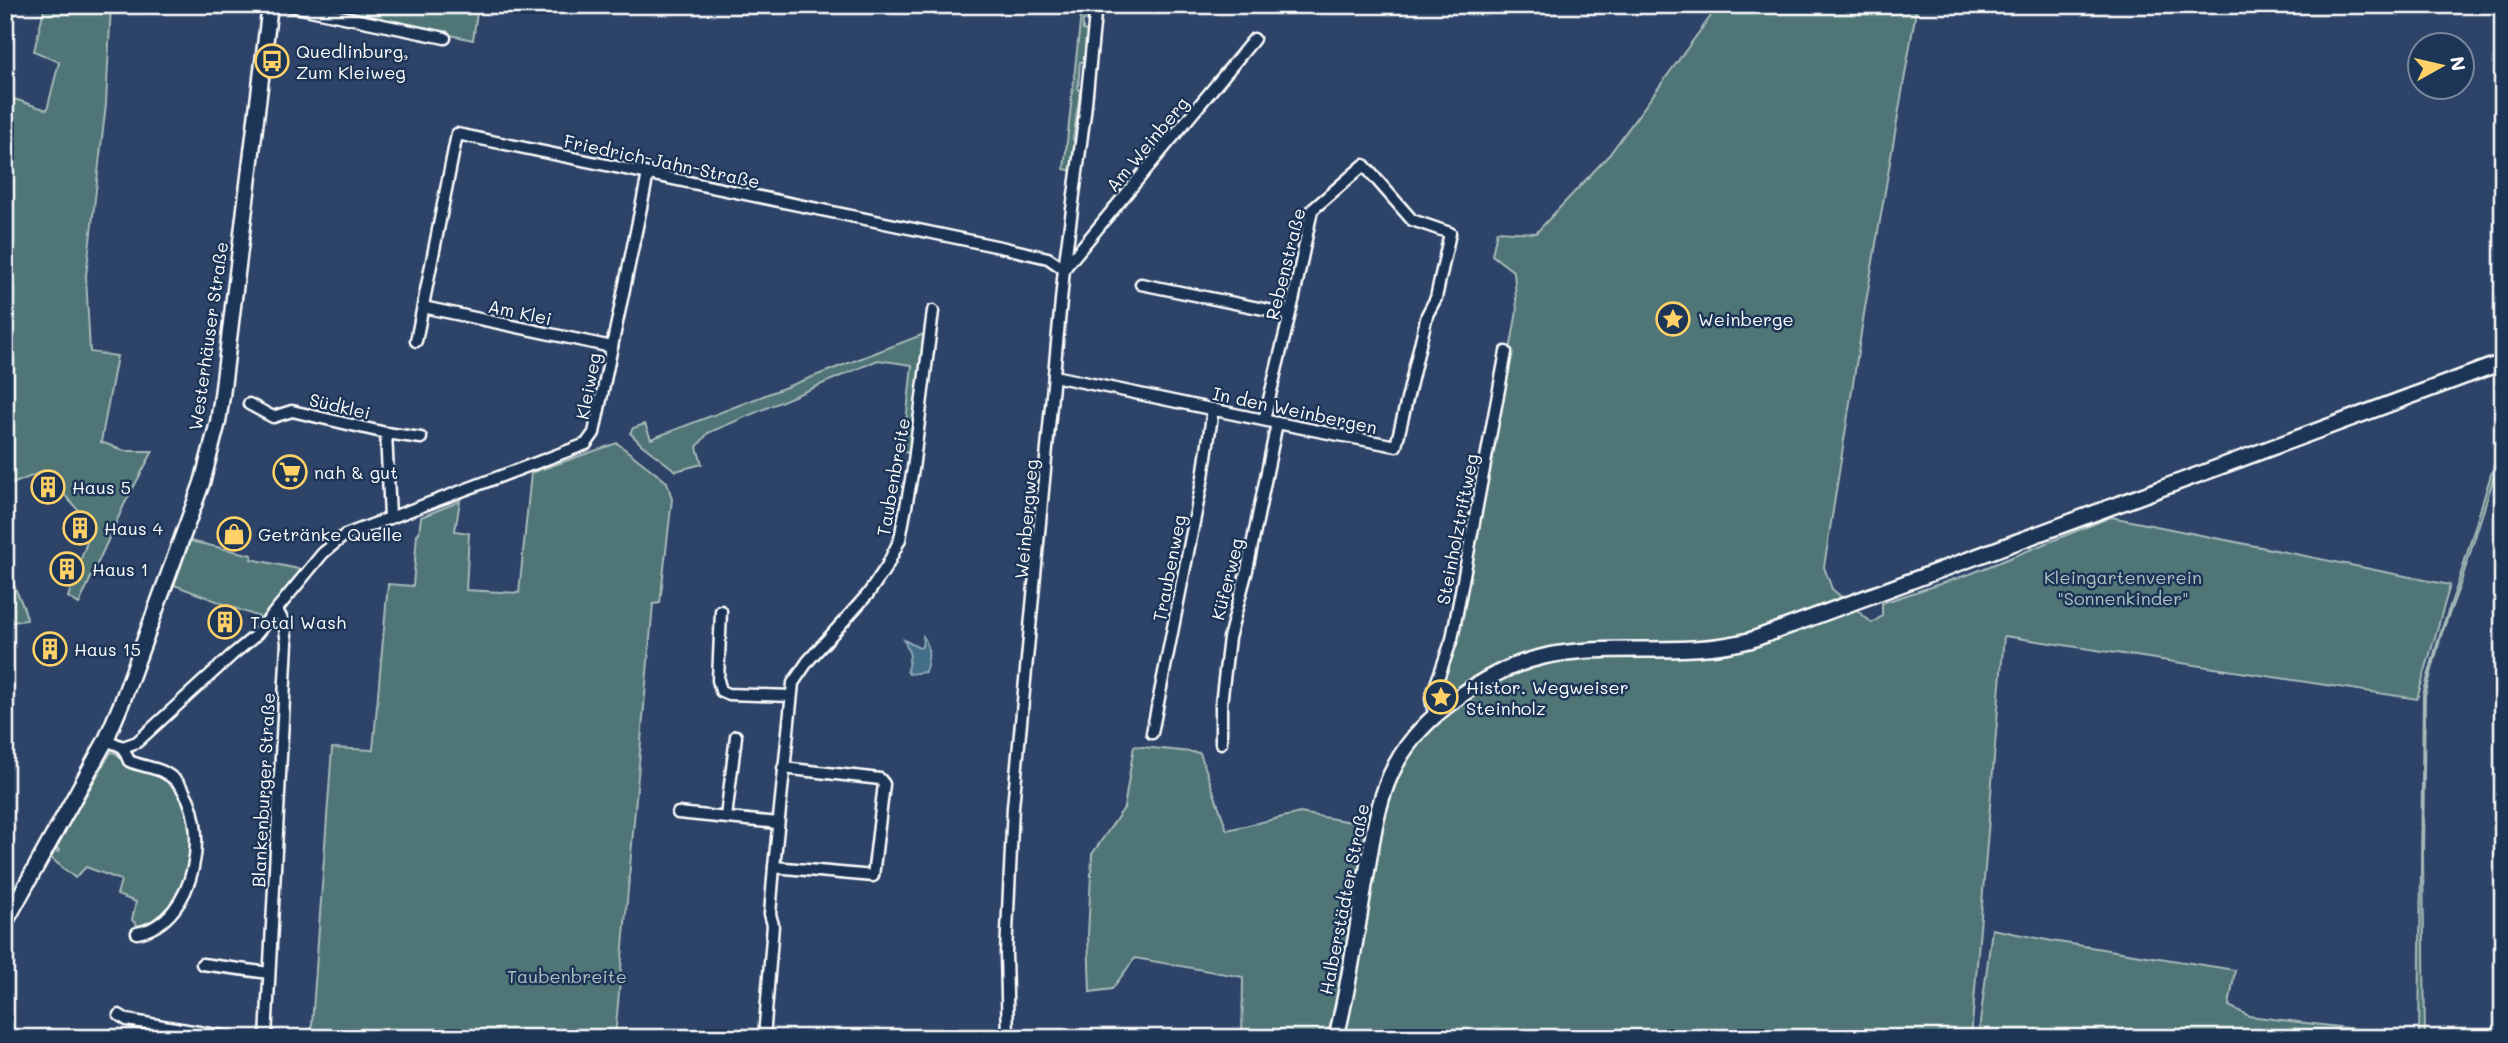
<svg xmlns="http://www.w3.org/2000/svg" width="2508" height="1043" viewBox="0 0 2508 1043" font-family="Mali,sans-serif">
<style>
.green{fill:#507576;stroke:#a8baba;stroke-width:2}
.water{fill:#426e87;stroke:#8ea8b7;stroke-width:2}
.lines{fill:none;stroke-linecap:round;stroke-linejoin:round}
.street-casing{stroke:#fff;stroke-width:15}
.secondary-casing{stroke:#fff;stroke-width:19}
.street{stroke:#1d3557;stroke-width:10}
.secondary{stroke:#1d3557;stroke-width:14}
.labels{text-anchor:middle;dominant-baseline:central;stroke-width:5;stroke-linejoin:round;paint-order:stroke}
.poi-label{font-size:18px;fill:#fff;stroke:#1d3557;text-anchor:start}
.street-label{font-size:18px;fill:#fff;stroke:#1d3557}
.park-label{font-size:18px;fill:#b0c1c1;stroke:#1d3557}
</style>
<rect width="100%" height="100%" fill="#2d4367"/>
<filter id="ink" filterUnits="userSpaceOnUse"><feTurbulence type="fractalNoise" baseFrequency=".0143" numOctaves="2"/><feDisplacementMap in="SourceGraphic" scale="14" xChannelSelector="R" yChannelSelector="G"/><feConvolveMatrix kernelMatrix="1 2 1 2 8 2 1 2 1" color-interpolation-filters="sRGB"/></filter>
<g filter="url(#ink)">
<!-- green -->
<g class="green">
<path d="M45,5H111L106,104L86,276L90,352L117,356L101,442L125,451H153L124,505L79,604L68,597L93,524C74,509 61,489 44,471L5,487V318L11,305L5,302V96L47,110L59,62L34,51Z"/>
<polygon points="312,5 478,5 473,40"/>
<polygon points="1082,5 1092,5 1090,19 1083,20 1083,30 1090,32 1086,61 1080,62 1078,87 1080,92 1073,139 1076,144 1073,171 1064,169"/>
<polygon points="1719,5 1917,5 1865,308 1824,567 1832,589 1872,623 1882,616 1882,603 1970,574 2111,517 2450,585 2417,699 2004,636 1971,1038 1242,1038 1243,977 1135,958 1112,989 1090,992 1088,935 1092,854 1124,808 1134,746 1200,753 1227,830 1300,813 1380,827 1388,795 1413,745 1447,710 1437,698 1461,627 1517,311 1514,272 1492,255 1497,231 1536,233 1609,155"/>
<polygon points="924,334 909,453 903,452 912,365 878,360 708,433 697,447 702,464 676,471 642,445 630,433 633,428 645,424 651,439"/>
<polygon points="2503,435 2503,448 2461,582 2441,636 2425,696 2423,855 2425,1038 2419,1038 2423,695 2439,637 2458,583"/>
<polygon points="617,443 667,482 672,499 660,603 653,604 615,1038 311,1038 332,748 373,750 388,584 413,586 417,534 419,533 421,517 460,501 455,531 469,533 466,590 519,593 531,473"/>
<polygon points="190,541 252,555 251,559 303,570 264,619 174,585"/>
<path d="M12,580C16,593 26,608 27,620L5,623V581Z"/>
<path d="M111,752C120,753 119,759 126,764C139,774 161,769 175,785C202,815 194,897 160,920C155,923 147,926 141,929L132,920L136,902L117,895L121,880L86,867L75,878L51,858L55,850L58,852L59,850L56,847Z"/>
<polygon points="1992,929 2052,941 2235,970 2229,1006 2249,1016 2410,1036 2410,1038 1978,1038"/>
</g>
<!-- water -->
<path class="water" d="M923,636C931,647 929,660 925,672L909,674L907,671L910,655L904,640L919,648L922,647Z"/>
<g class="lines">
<defs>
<g id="street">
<polyline points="286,5 445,38"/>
<polyline points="1064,269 1254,39"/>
<polyline points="1141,284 1288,314"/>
<polyline points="423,307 612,347"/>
<polyline points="416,341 457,134 1005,248 1048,258 1064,269"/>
<polyline points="1054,376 1277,423 1396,446 1427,315 1436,298 1450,233 1412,220 1364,165 1312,210 1294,297 1264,420"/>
<polyline points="249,404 273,417 292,411 386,433 390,517"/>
<polyline points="386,433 421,438"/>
<polyline points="721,611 718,680 721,691 728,694 791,696"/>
<polyline points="1433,709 1431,698 1452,639 1506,352"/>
<polyline points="1152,733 1203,477 1213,409"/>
<polyline points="106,740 123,747 137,742 232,655 254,637 323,553 345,535 586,444 594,433 648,174"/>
<polyline points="1221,743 1221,704 1229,638 1247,570 1277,423"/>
<path d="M123,747L129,761C148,769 162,766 178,783C213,823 196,922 137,933"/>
<polyline points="678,813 778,823"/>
<polyline points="726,817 736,736"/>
<polyline points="774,867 873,876 884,784 880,779 783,768"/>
<polyline points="202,964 269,973"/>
<polyline points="119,1015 127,1020 234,1038"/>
<polyline points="266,1038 287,643 284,623 277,610"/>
<polyline points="764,1038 773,925 770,914 774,867 793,683 808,661 868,594 887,566 900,539 913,469 933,311"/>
<polyline points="1008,1038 1006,953 1013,807 1064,269 1085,113 1096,5"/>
</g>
<g id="secondary">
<polyline points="5,923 106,740 122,702 202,483 218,422 222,396 270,5"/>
<path d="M1336,1038C1350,983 1357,927 1367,871C1373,835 1378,797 1396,764C1410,738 1432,716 1456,699C1483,679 1513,663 1546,656C1614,642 1684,658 1751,640L2503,362"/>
</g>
</defs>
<!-- street casing -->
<use href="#street" class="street-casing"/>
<!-- secondary casing -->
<use href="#secondary" class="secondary-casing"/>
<!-- street -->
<use href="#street" class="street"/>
<!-- secondary -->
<use href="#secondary" class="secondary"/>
</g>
</g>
<!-- icons -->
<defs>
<symbol id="bus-ring" viewBox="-11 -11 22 22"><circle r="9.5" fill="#1d3557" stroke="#ffd166" stroke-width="1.5"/><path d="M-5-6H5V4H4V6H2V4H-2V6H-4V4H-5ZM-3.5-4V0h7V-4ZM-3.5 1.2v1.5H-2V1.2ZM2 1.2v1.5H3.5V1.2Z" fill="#ffd166"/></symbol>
<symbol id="sight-ring" viewBox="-11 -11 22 22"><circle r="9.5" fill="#1d3557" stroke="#ffd166" stroke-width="1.5"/><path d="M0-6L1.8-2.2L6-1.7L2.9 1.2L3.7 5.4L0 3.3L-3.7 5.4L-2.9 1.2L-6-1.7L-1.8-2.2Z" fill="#ffd166"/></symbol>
<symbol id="supermarket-ring" viewBox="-11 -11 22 22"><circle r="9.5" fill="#1d3557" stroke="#ffd166" stroke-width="1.5"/><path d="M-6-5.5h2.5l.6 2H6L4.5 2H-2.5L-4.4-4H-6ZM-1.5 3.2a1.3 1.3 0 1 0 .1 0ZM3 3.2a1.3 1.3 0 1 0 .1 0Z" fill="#ffd166"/></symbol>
<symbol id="building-ring" viewBox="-11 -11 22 22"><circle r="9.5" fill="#1d3557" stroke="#ffd166" stroke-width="1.5"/><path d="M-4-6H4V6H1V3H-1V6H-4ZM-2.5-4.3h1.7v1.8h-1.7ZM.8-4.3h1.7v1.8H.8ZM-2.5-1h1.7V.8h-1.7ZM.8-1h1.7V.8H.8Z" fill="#ffd166"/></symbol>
<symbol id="shop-ring" viewBox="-11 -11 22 22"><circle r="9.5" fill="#1d3557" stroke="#ffd166" stroke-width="1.5"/><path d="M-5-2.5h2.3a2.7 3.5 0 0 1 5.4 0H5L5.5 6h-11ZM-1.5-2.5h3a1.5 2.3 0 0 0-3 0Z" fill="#ffd166"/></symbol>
</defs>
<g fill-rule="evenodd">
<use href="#bus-ring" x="253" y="42" width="38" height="38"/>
<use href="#sight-ring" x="1654" y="300" width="38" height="38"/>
<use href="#supermarket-ring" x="271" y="453" width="38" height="38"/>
<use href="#building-ring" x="29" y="468" width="38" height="38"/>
<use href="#building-ring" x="61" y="509" width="38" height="38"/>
<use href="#shop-ring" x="215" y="515" width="38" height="38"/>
<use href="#building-ring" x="48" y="550" width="38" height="38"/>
<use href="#building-ring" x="206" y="603" width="38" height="38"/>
<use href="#building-ring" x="31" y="630" width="38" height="38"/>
<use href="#sight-ring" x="1422" y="678" width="38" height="38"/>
</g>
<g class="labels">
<!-- poi labels -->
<g class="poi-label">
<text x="296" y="51">Quedlinburg,<tspan x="296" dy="21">Zum Kleiweg</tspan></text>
<text x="1698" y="319">Weinberge</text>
<text x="314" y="472">nah &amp; gut</text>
<text x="72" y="487">Haus 5</text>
<text x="104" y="528">Haus 4</text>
<text x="258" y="534">Getränke Quelle</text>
<text x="92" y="569">Haus 1</text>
<text x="250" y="622">Total Wash</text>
<text x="74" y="649">Haus 15</text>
<text x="1466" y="687">Histor. Wegweiser<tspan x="1466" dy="21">Steinholz</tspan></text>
</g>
<!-- street labels -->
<g class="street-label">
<text transform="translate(1147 144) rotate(-50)">Am Weinberg</text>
<text transform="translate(662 161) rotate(12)">Friedrich-Jahn-Straße</text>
<text transform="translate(1285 264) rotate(-76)">Rebenstraße</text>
<text transform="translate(520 312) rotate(12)">Am Klei</text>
<text transform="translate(208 336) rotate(-82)">Westerhäuser Straße</text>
<text transform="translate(588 386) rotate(-79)">Kleiweg</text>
<text transform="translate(340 406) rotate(13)">Südklei</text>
<text transform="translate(1295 410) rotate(12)">In den Weinbergen</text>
<text transform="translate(893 477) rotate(-80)">Taubenbreite</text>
<text transform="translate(1026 519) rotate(-85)">Weinbergweg</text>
<text transform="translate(1457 529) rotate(-79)">Steinholztriftweg</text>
<text transform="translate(1169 568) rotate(-79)">Traubenweg</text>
<text transform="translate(1227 579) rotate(-76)">Küferweg</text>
<text transform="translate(263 790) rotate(-87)">Blankenburger Straße</text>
<text transform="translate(1344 899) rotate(-79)">Halberstädter Straße</text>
</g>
<!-- park labels -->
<g class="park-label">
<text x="2123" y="577">Kleingartenverein<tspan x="2123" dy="21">"Sonnenkinder"</tspan></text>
<text x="567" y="976">Taubenbreite</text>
</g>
</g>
<!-- margin -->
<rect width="2508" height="1043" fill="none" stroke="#1d3557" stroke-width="28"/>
<rect x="14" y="14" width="2480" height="1015" fill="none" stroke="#fff" stroke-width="2.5" filter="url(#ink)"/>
<!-- north arrow -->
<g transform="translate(2441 66) rotate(82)"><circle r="33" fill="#1d3557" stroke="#77869a" stroke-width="2"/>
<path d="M0-5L12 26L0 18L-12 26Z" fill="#ffd166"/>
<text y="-10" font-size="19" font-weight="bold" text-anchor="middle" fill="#ffffff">N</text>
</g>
</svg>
